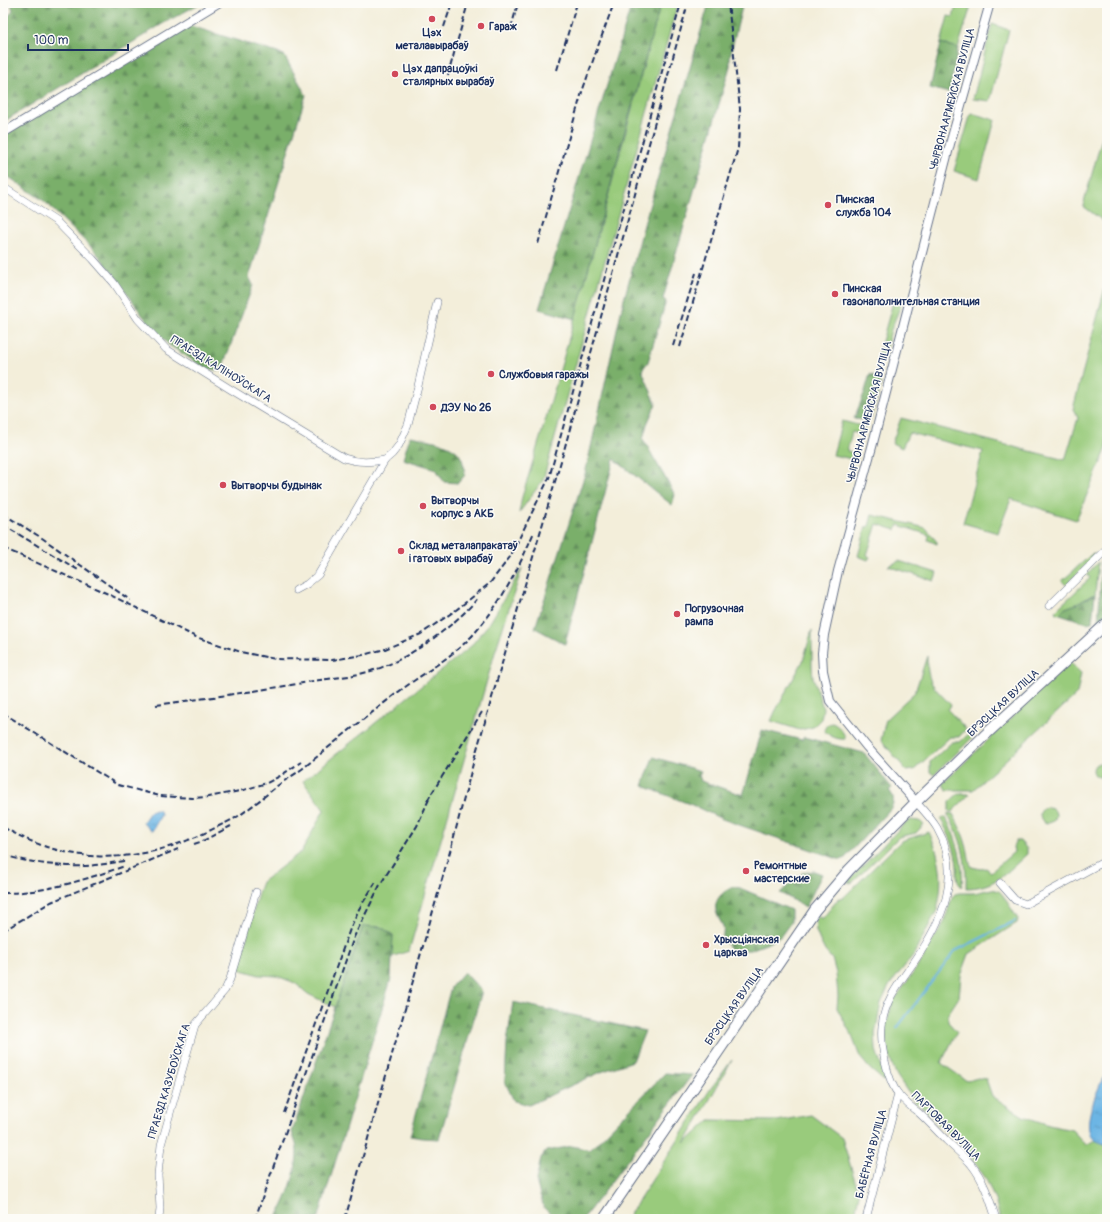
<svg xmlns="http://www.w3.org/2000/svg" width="1110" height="1222" viewBox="0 0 1110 1222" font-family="Pangolin,sans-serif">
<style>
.green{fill:#99cb7b;stroke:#5a7d6c}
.forest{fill:url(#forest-firs);stroke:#4a6f64}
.water{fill:url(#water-ripples);stroke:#4472a1}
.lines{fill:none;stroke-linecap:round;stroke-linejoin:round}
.stream{stroke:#6cb5e4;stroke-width:2}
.minor-casing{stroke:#677289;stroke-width:8}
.tertiary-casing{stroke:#677289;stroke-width:10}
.primary-casing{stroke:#677289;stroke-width:12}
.minor{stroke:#fff;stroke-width:7}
.tertiary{stroke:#fff;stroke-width:8}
.primary{stroke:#fff;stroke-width:10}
.rail{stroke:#1b2f5e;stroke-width:2;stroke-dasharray:6 3;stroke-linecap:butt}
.poi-dot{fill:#d1495b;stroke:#fdfcf7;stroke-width:1.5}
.labels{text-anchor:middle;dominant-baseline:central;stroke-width:3;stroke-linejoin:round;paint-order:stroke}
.poi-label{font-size:11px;font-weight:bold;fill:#1b2f5e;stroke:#fdfcf7;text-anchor:start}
.street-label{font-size:11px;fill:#1b2f5e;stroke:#fdfcf7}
</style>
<defs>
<pattern id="forest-firs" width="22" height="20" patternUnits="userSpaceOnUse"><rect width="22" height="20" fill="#7aaf6b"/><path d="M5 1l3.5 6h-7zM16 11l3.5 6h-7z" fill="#638f5b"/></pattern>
<pattern id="water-ripples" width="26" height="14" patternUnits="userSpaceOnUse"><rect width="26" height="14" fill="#6cb5e4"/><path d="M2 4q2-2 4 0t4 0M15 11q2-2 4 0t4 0" fill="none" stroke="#5894bc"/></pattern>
</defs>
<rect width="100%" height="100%" fill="#fdfcf7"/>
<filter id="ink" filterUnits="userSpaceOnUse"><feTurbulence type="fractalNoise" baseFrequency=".025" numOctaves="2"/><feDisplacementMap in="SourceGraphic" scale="8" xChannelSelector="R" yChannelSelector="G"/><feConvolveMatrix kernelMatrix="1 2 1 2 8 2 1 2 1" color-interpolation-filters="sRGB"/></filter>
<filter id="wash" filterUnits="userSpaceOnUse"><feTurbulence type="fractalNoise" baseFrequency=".012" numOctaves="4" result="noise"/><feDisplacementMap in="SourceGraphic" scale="16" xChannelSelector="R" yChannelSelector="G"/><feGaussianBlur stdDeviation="0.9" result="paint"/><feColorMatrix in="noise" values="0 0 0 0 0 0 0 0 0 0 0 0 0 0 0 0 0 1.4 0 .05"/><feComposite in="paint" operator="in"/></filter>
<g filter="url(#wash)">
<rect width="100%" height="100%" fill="#f3eeda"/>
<!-- green -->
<g class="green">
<path d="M661,3H678L543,480L519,513L522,497C573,334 615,168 661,3Z"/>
<polygon points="957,3 972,3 958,48 941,43 948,16 953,17"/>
<polygon points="992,24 1009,30 990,101 973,99"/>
<polygon points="971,113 995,120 979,179 954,171"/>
<polygon points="1107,120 1107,224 1083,206"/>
<polygon points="1107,280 1107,448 1076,520 1011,499 998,533 963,523 983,451 909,433 902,448 892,443 901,418 1065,460 1078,418 1073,409"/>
<polygon points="893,302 900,303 900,307 891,330 884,356 877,359"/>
<polygon points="842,421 862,426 864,428 864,432 861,434 852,432 847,451 857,454 857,459 856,460 833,455"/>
<polygon points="872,515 926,528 937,542 937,544 928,540 929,535 898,525 896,530 877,524 867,555 870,557 868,560 858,556 866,527 869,526"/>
<polygon points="1093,553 1094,555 1093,558 1066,585 1062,581"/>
<polygon points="1107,553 1107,581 1100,592 1101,558"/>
<polygon points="899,561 937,573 934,581 888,566"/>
<polygon points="1098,562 1095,595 1092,595 1079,603 1063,609 1060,614 1056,613 1055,611 1090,578 1087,574"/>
<polygon points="522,568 496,649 409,951 391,957 393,935 381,927 363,926 335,1007 308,994 295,983 277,976 259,975 239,969 258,893 262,882 302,851 324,810 303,781 470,647 491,621"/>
<polygon points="812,630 812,666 813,677 823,708 821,719 813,727 800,730 771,721 775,712 803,661"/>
<path d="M927,656C927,684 933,686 951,705L948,710L966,729L959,737H950L914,770L907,771L881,740L886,719L915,692Z"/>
<polygon points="1070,662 1081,673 1077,694 973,790 947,790 942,784"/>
<path d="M832,723C838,725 845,733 845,739C838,740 828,736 824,730C826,726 827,724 832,723Z"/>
<polygon points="973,730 974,733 973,737 934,775 930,772 930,762 952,742 960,742"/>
<circle cx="1100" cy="770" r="7"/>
<polygon points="958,794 970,794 952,812 949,811 949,802"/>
<circle cx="1048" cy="815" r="8"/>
<path d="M948,813L953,814C959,825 964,836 967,848C969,854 968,861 972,867L981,869L986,868L991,872L1014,852L1013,847L1016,841H1020L1027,849V854C1007,872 995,888 966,888C967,862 962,837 948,815Z"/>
<path d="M943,817L946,818C957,839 964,862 962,887C955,882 958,874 957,867C956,850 949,833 941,820Z"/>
<polygon points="911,820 919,821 924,824 916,833 899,837 853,882 849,883 848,881 906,822"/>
<path d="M929,832C941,858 944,881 937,910L914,954L889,986L881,1003L875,1034L876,1050L886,1080L884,1081L870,1069L860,1057L852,1036L837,1008L838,996L836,973L832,959L825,951L820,941L816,931L815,920L818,916L822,919L839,898L844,897L901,841Z"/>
<polygon points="992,889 999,891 1002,894 1018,919 1017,923 1012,926 969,954 961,976 959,997 948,1014 948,1022 957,1032 941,1063 967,1081 978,1078 986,1079 992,1096 1012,1109 1023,1116 1049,1125 1072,1130 1086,1145 1095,1140 1107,1145 1107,1219 1000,1219 996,1203 986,1179 972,1158 955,1138 941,1128 926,1110 914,1101 897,1076 892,1065 886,1041 886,1026 892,1003 923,959 926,949 940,930 945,920 952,897 955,894 959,893 974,893"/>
<polygon points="732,1060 685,1143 710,1120 777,1121 811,1115 842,1138 859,1194 854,1219 627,1219 711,1088"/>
</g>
<!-- forest -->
<g class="forest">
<polygon points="11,3 201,3 164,23 3,122 3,22 13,11"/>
<polygon points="632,3 661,3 625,131 575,319 539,309"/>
<polygon points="709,3 743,3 730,56 730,66 663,299 666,301 648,362 642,370 656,404 647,424 643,439 675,495 672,505 614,459 565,644 535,628 585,474 622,307 645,221"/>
<polygon points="191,26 284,55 306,95 249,277 253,285 221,371 205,368 169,345 143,316 118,280 95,251 44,201 3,173 3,136 181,29"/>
<polygon points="941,43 958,48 949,93 930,88"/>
<polygon points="870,374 879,378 881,385 870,420 854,419 865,391"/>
<path d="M410,436C425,439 443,441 455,450C463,455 464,467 465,475L458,483L444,482L436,469L403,459Z"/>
<polygon points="1107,581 1107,616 1098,624 1100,592"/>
<polygon points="1092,595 1095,595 1092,622 1087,623 1060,614 1063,609 1079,603"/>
<path d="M762,730L802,740L804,737L864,753L892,788L889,790C894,797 895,800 891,808L845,858L841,860L722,819L692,805L643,786L653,757L701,771L699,775L701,781L743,795Z"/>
<polygon points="814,871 822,874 806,907 780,893 802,873"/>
<path d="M734,887L740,888L791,910V922L780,937L766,944L750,950H731L722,939C723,935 724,930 723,926C721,922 718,918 717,914C712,901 722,891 734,887Z"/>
<path d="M363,926L381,927L393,935L391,979L318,1219H275C286,1204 301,1163 296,1144C295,1140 293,1136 292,1132Z"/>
<polygon points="464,972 482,991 439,1139 422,1138 410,1136 451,987"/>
<polygon points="513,1002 645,1031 633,1061 601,1072 529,1105 514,1101 505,1082 507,1042"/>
<polygon points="665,1073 692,1075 583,1219 556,1219 544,1208 536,1181 541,1158 546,1151 572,1146 590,1150"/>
</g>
<!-- water -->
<g class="water">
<polygon points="155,810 160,811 161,815 152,831 150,830 143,822 150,812"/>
<path d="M1103,1078L1107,1079V1145C1103,1143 1098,1142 1095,1140C1079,1129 1097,1092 1103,1078Z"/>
</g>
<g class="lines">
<!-- stream -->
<polyline class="stream" points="897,1028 955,951 1015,921"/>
</g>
</g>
<g filter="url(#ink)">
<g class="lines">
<defs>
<g id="minor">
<path d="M3,187L57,222L93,259L114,283L138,319L166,349L230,389L344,458C358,463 371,462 385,460"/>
<polyline points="296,590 307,584 318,575 385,460 392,454 399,445 408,425 418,386 437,302"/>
<polyline points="1049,606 1107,549"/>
<path d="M916,802C923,810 931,818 937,828C964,875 942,922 914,962C900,982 884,1001 882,1026C880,1044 887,1081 899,1095C905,1102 912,1108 919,1113C929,1122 938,1132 947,1141C955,1149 964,1156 971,1164C984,1180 990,1200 996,1219"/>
<polyline points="1000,883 1015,900 1026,904 1107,860"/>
<polyline points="159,1219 160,1208 158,1175 161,1145 195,1025 225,990 230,979 256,892"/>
<polyline points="866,1219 898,1094"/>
</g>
<g id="tertiary">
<polyline points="3,133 218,3"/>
<polyline points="916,802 866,746 830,701 823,671 822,653 824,635 838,571 872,447 950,144 990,3"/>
</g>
<polyline id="primary" points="604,1219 815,910 849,870 916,802 984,736 1107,623"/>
</defs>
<!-- minor casing -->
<use href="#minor" class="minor-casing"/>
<!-- tertiary casing -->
<use href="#tertiary" class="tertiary-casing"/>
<!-- primary casing -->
<use href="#primary" class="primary-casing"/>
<!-- minor -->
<use href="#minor" class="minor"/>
<!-- tertiary -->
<use href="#tertiary" class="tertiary"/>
<!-- primary -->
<use href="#primary" class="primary"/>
<!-- rail -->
<g class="rail">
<polyline points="444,27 452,3"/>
<polyline points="511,28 518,3"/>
<polyline points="557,70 577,3"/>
<polyline points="448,75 468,3"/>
<polyline points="538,244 582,92 597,49 614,3"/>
<polyline points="673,346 696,273"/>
<polyline points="680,347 738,148 740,109 728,3"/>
<polyline points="3,514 42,538 130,600"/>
<polyline points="3,525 80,571"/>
<polyline points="3,548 106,593 196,637 241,652 275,659 332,660 363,655 385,649 421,634 456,610 490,583 510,557 549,478 681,3"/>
<path d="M156,705C207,698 257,691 308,682C329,678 351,677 371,671C406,661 454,627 477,599"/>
<polyline points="3,713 118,785 160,796 192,798 208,797 240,791 267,783 280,776 301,762"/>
<polyline points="427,801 482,712"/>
<path d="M3,827C71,867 140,865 211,830C220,825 231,821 240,815C253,806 265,796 277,786C285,780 294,775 302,769C318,756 335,742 351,729C372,713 393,695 415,680C434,667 454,654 471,637C499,607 518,570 534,532"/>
<polyline points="194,844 203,841 231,826"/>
<path d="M3,855C24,861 46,865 68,866C87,867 106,864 124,861"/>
<path d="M3,893C46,893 86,879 125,866"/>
<polyline points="3,931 51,902 178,849"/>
<polyline points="284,1113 350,929 359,909 377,880"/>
<polyline points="255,1219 354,937 380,885 417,826 430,797"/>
<polyline points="345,1219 451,848 475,756 561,461 688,3"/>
</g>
</g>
</g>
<!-- markers -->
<g class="poi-dot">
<circle cx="432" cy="19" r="4"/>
<circle cx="481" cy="26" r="4"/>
<circle cx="395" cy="74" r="4"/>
<circle cx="828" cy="205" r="4"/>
<circle cx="835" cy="294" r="4"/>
<circle cx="491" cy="374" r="4"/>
<circle cx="433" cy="407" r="4"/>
<circle cx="223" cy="485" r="4"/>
<circle cx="423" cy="506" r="4"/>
<circle cx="401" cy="551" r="4"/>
<circle cx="677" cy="614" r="4"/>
<circle cx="746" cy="871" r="4"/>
<circle cx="706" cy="945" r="4"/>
</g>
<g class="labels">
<!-- poi labels -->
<g class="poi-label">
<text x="489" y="26">Гараж</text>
<text x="432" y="32" text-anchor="middle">Цэх<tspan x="432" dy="13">металавырабаў</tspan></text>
<text x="403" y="68">Цэх дапрацоўкі<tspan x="403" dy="13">сталярных вырабаў</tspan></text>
<text x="836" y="199">Пинская<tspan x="836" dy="13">служба 104</tspan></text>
<text x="843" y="288">Пинская<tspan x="843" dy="13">газонаполнительная станция</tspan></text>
<text x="499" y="374">Службовыя гаражы</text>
<text x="441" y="407">ДЭУ № 26</text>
<text x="231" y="485">Вытворчы будынак</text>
<text x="431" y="500">Вытворчы<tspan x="431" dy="13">корпус з АКБ</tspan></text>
<text x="409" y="545">Склад металапракатаў<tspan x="409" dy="13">і гатовых вырабаў</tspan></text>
<text x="685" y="608">Погрузочная<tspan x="685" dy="13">рампа</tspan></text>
<text x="754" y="865">Ремонтные<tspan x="754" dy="13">мастерские</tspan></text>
<text x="714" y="939">Хрысціянская<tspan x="714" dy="13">царква</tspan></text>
</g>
<!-- street labels -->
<g class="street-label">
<text transform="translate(952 99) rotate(-75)">ЧЫРВОНААРМЕЙСКАЯ ВУЛІЦА</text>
<text transform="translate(221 369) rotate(32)">ПРАЕЗД КАЛІНОЎСКАГА</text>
<text transform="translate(869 412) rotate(-75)">ЧЫРВОНААРМЕЙСКАЯ ВУЛІЦА</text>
<text transform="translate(1003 703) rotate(-43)">БРЭСЦКАЯ ВУЛІЦА</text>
<text transform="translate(734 1006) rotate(-55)">БРЭСЦКАЯ ВУЛІЦА</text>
<text transform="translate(169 1081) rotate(-73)">ПРАЕЗД КАЗУБОЎСКАГА</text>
<text transform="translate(946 1126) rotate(45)">ПАРТОВАЯ ВУЛІЦА</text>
<text transform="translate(871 1154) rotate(-75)">БАБЁРНАЯ ВУЛІЦА</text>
</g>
</g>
<!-- margin -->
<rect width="1110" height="1222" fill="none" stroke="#fdfcf7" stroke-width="16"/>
<!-- scale -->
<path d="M28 44v6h100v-6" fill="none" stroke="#1b2f5e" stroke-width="2"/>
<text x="34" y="44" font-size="12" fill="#1b2f5e" stroke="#fdfcf7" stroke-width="3" paint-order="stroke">100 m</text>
</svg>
